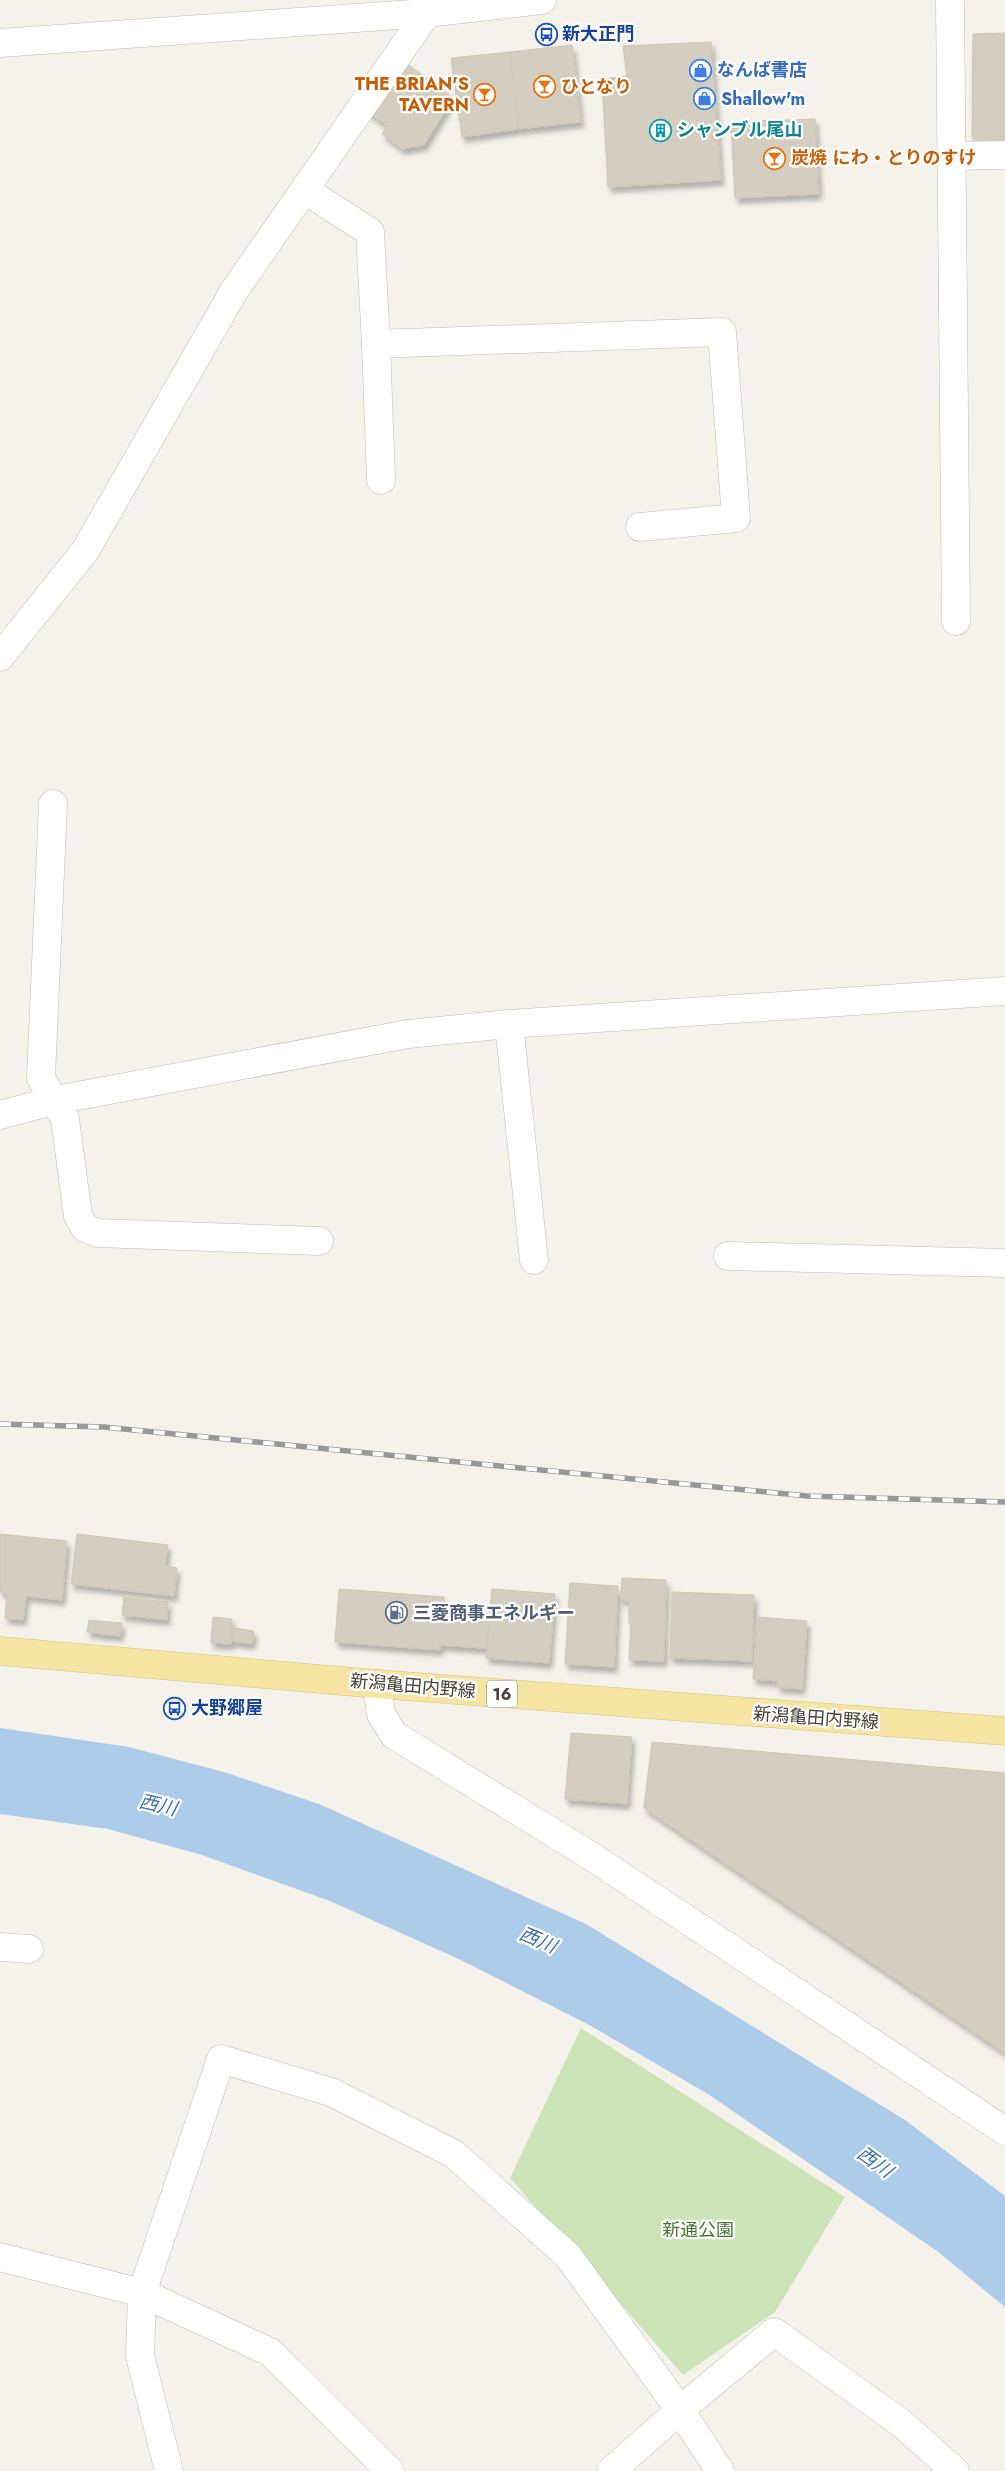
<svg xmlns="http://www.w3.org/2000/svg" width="1005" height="2471" viewBox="0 0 1005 2471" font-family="Jost,'Noto Sans JP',sans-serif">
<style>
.green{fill:#cce4b7}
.water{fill:#adccea}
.building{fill:#d4cec1;stroke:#cec6b4;filter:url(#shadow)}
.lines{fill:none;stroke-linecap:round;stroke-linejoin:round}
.minor-casing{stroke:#c1bdb0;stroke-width:29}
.major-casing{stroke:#d9c372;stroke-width:29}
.minor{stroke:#fff;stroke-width:28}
.major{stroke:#f5e4a2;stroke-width:28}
.rail-casing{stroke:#989898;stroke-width:5.5}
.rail{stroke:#fff;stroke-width:4;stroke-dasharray:11;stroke-linecap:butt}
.labels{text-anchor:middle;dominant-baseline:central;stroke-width:4.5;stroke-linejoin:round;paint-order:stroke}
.shield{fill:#fff;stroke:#7e7b74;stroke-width:1}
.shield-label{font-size:16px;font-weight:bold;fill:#474339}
.transit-label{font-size:18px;font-weight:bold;fill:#164399;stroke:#fff;text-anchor:start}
.shop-label{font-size:18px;font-weight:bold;fill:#366cbe;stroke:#fff;text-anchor:start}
.food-label{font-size:18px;font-weight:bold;fill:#c56008;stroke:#fff;text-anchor:start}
.culture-label{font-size:18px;font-weight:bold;fill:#0d838f;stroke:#fff;text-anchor:start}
.service-label{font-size:18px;font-weight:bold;fill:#4e5e75;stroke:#fff;text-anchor:start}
.street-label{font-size:18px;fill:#474339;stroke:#fff}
.park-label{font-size:18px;fill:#457431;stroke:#fff}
.water-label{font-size:19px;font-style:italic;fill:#3b72aa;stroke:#fff}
</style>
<defs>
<filter id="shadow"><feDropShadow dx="3" dy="5.5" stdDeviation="2.5" flood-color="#0004"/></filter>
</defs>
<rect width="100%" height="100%" fill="#f4f2ea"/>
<!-- green -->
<polygon class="green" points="581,2028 845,2197 775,2312 683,2375 510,2178"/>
<!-- water -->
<polygon class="water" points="0,1728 129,1747 224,1772 319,1804 586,1924 905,2120 1005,2196 1005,2307 937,2251 708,2094 591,2026 463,1961 330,1901 202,1855 108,1829 0,1814"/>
<!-- building -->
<g class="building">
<polygon points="1005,33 1005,147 984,147 972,137 973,34"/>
<polygon points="711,42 721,180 608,187 602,79 627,76 623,46"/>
<polygon points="572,45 581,122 518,129 510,52"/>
<polygon points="510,52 518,129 462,137 451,58"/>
<polygon points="400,59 453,98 424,145 402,149 382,134 387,126 364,109"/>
<polygon points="815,119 819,194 735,198 731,122"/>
<polygon points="0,1534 67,1541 62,1600 26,1596 23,1620 5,1618 7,1593 0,1592"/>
<polygon points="77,1534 168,1545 165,1566 177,1568 174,1596 71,1584"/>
<polygon points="622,1578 666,1580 664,1661 629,1660 631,1623 629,1624 629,1601 621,1600"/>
<polygon points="570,1583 618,1586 614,1667 565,1664"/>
<polygon points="339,1589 444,1597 443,1616 498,1619 496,1649 440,1645 440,1650 335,1642"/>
<polygon points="492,1589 555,1594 549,1663 486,1658"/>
<polygon points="672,1592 754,1595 752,1661 670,1658"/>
<polygon points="124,1597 168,1602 167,1620 122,1615"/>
<polygon points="213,1617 232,1619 231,1644 211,1643"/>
<polygon points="758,1617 807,1621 802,1689 777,1687 778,1681 753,1679"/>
<polygon points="89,1620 122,1623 120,1636 87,1632"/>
<polygon points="234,1628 254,1631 252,1644 232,1641"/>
<polygon points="571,1733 632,1737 627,1804 565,1799"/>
<polygon points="652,1742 1005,1773 1005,2053 644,1808"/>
</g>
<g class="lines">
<defs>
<g id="minor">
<polyline points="950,0 956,621"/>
<polyline points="0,43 427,13 542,0"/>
<polyline points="951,156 1005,155"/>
<polyline points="305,190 370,232 376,344 722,332 736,518 640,527"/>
<polyline points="376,344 381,480"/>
<polyline points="0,657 85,551 234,291 427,13"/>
<polyline points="53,804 41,1078 65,1119 78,1216 85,1228 98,1233 319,1241"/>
<polyline points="509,1024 534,1260"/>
<polyline points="0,1115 56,1100 408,1034 509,1024 1005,991"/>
<polyline points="728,1256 1005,1263"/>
<polyline points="377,1684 381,1714 394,1735 591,1856 1005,2131"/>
<polyline points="0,1947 29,1949"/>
<polyline points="0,2257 142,2293 270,2352 390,2471"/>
<polyline points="169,2471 140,2356 142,2293 221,2059 331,2092 454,2154 568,2256 680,2410 720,2471"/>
<polyline points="611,2471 680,2410 774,2332 901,2423 955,2471"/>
</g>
<polyline id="major" points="0,1651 377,1684 1005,1731"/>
</defs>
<!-- minor casing -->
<use href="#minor" class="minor-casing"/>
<!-- major casing -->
<use href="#major" class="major-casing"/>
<!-- minor -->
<use href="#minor" class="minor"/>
<!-- major -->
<use href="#major" class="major"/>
<defs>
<polyline id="rail" points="0,1424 103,1427 807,1496 1005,1502"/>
</defs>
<!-- rail casing -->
<use href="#rail" class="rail-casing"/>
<!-- rail -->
<use href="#rail" class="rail"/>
</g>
<!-- icons -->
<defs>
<symbol id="bus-ring" viewBox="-11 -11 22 22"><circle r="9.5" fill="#fff" stroke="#1a4fb4" stroke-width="1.5"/><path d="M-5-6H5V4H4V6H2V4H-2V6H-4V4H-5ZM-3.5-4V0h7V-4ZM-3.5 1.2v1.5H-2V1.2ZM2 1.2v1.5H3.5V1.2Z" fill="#1a4fb4"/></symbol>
<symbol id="shop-ring" viewBox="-11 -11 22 22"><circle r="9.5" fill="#fff" stroke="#3f7fe0" stroke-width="1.5"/><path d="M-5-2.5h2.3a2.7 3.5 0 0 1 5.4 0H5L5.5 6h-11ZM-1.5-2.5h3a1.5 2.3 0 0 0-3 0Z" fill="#3f7fe0"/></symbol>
<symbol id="bar-ring" viewBox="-11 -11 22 22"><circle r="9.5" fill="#fff" stroke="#e8710a" stroke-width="1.5"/><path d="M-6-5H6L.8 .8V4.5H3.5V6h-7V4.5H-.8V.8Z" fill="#e8710a"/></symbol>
<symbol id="building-ring" viewBox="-11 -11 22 22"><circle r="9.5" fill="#fff" stroke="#0f9aa8" stroke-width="1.5"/><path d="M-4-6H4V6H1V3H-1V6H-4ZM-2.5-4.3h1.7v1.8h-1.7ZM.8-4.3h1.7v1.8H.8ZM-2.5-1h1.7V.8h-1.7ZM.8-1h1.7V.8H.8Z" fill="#0f9aa8"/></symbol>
<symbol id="fuel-ring" viewBox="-11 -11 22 22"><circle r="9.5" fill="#fff" stroke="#5c6f8a" stroke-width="1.5"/><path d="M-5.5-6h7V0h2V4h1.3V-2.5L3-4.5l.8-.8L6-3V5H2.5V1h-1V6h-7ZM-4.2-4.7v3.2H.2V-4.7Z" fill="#5c6f8a"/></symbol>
</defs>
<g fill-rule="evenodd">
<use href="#bus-ring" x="534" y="22" width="25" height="25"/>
<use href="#shop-ring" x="688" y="58" width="25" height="25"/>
<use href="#bar-ring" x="532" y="74" width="25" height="25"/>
<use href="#bar-ring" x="472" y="82" width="25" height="25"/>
<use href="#shop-ring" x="692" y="86" width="25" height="25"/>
<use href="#building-ring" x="648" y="118" width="25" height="25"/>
<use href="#bar-ring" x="762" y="146" width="25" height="25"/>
<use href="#fuel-ring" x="384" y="1600" width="25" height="25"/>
<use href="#bus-ring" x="162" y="1696" width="25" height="25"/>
</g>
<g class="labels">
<!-- shield labels -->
<rect class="shield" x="487" y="1680.5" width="30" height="27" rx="4"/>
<g class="shield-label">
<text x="502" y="1694">16</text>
</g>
<!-- transit labels -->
<g class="transit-label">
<text x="562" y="34">新大正門</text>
<text x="191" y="1708">大野郷屋</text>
</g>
<!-- shop labels -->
<g class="shop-label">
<text x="717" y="70">なんば書店</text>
<text x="721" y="99">Shallow'm</text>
</g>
<!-- food labels -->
<g class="food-label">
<text x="469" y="84" text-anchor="end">THE BRIAN'S<tspan x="469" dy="21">TAVERN</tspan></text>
<text x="561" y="87">ひとなり</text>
<text x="791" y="158">炭焼 にわ・とりのすけ</text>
</g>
<!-- culture labels -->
<g class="culture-label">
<text x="677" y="130">シャンブル尾山</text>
</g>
<!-- service labels -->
<g class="service-label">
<text x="413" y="1613">三菱商事エネルギー</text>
</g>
<!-- street labels -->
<g class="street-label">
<text transform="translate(413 1686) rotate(5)">新潟亀田内野線</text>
<text transform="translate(816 1718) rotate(4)">新潟亀田内野線</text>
</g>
<!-- park labels -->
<g class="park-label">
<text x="698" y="2230">新通公園</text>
</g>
<!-- water labels -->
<g class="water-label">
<text transform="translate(158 1805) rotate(13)">西川</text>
<text transform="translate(538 1940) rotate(23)">西川</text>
<text transform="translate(875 2162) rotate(36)">西川</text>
</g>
</g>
</svg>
